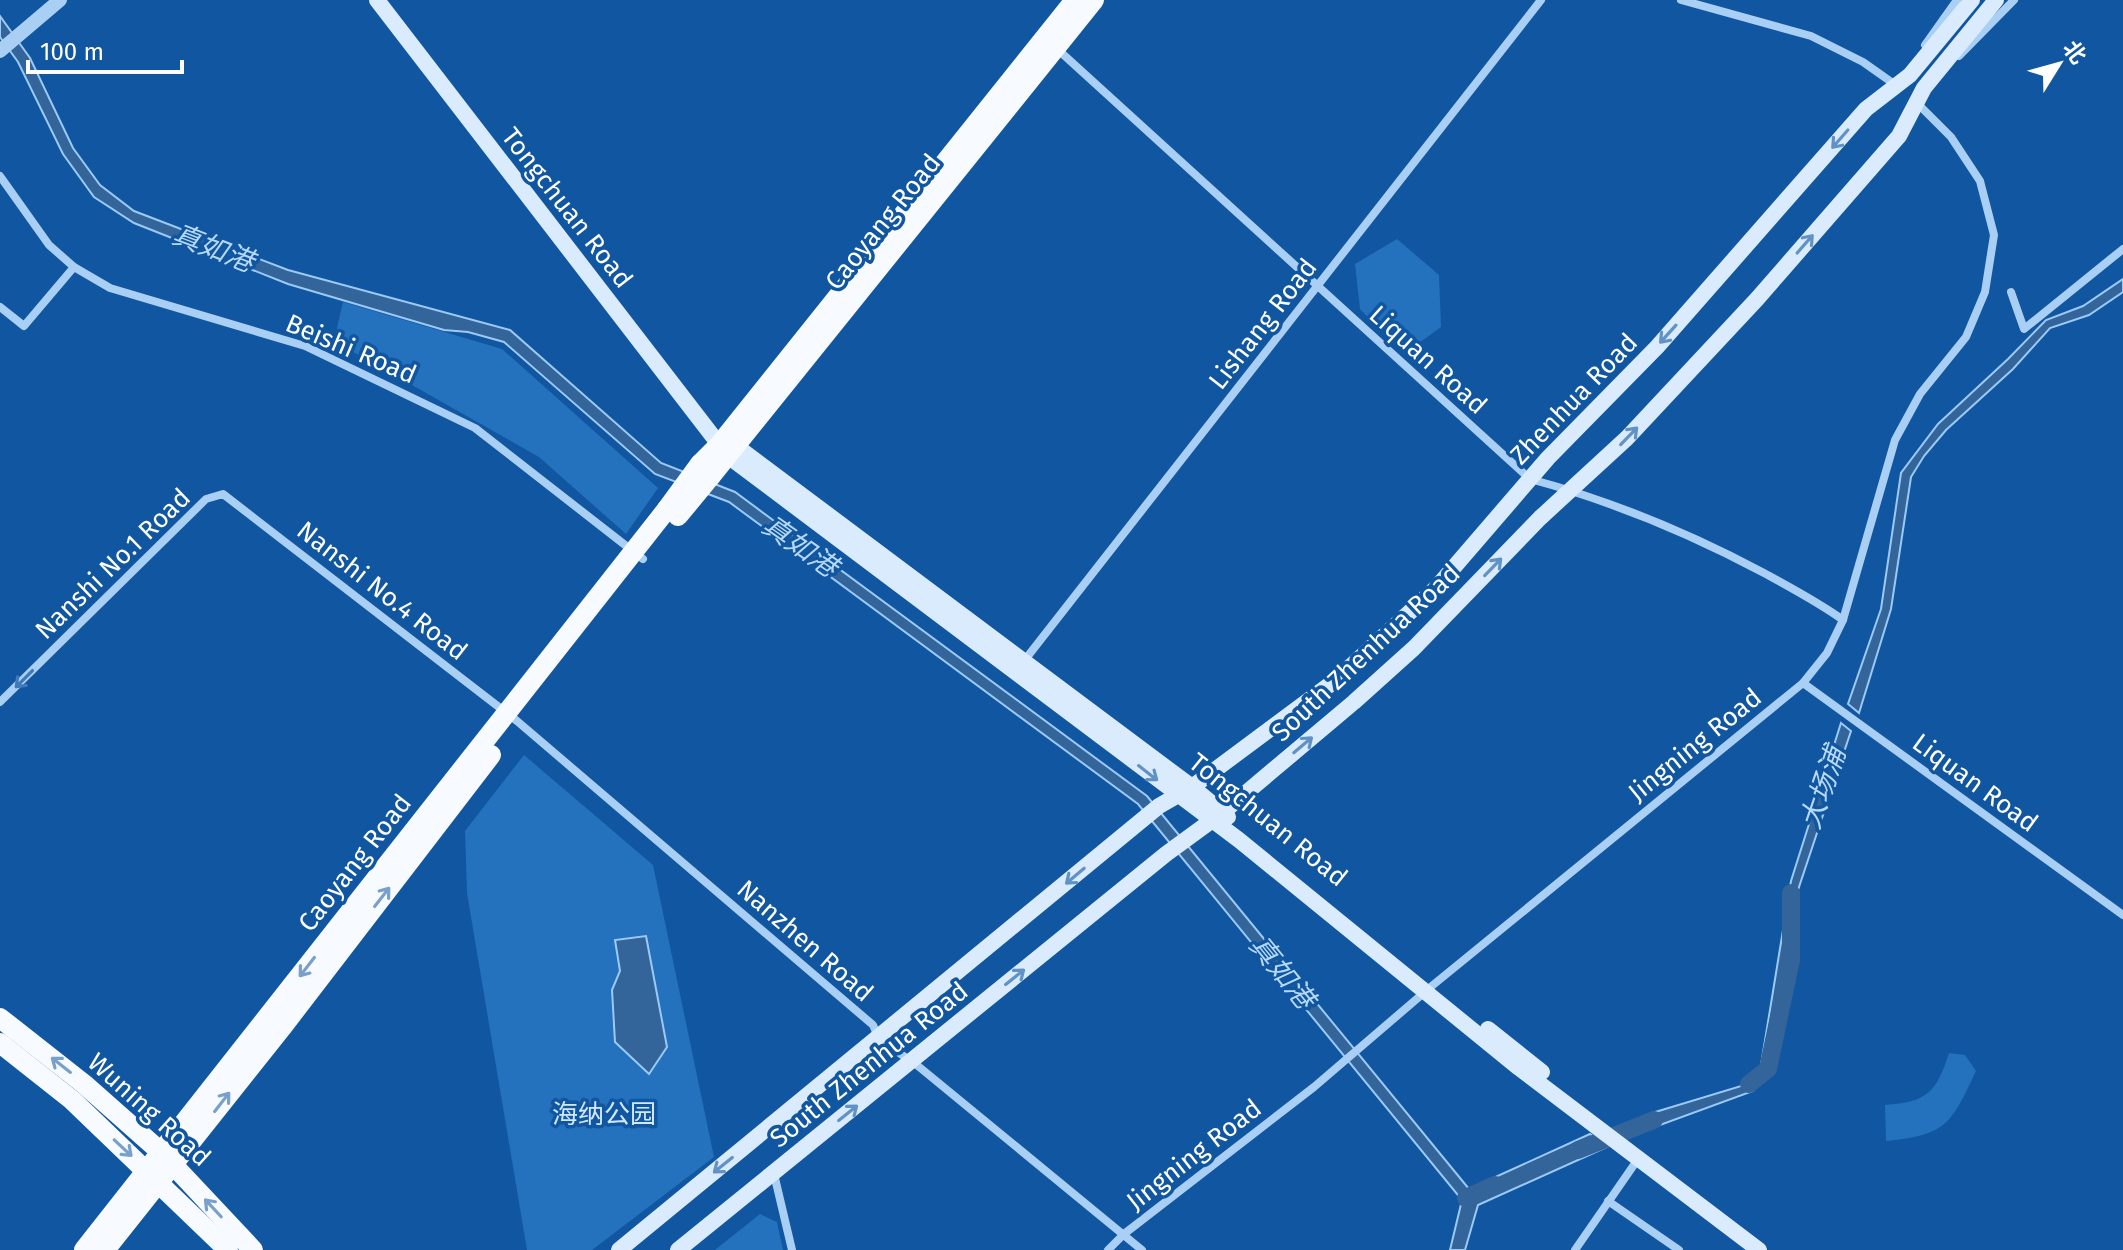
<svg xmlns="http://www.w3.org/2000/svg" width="2123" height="1250" viewBox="0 0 2123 1250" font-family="'Fira Sans','Noto Sans SC',sans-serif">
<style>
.green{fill:#2471be}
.water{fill:#33659a;stroke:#9bcaf8;stroke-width:2}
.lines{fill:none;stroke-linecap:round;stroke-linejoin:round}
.river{stroke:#33659a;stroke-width:18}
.minor{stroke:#a9cff5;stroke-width:8}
.tertiary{stroke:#a9cff5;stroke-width:14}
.secondary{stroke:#daebfd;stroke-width:16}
.primary{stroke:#f7faff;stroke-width:20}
.primary-bridge{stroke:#f7faff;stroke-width:20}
.oneway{stroke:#6192c5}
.oneway2{stroke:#3f7aba}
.oneway3{stroke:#78a0cb}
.labels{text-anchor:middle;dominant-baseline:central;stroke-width:7;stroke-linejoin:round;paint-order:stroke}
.street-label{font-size:26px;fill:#fff;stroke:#1156a0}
.park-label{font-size:26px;fill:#d2e8fe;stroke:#1156a0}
.water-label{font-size:28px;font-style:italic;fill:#b6d9fb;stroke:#1156a0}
</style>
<rect width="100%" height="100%" fill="#1156a0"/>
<!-- green -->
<g class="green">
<polygon points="1397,239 1439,275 1441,327 1404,354 1360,309 1355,264"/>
<polygon points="343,302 502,349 658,488 626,534 539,457 334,341"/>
<polygon points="524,755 653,865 714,1157 592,1250 527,1250 467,893 465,831"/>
<path d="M1949,1053L1965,1055L1976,1071C1951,1124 1947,1135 1886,1141L1885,1105C1927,1102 1936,1093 1949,1053Z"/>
<polygon points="760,1214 777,1222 783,1250 715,1250"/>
</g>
<!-- water -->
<g class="water">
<polygon points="0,16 30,58 73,148 100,185 134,211 288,270 510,330 661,463 735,492 1147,796 1469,1189 1590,1134 1607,1147 1478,1205 1465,1250 1450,1250 1462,1200 1138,804 729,502 655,474 504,342 468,332 444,330 288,284 134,223 94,197 63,154 18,62 0,37"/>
<polygon points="2123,279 2123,292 2089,315 2050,328 2013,369 1946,430 1924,456 1911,477 1891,609 1859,713 1848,704 1881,609 1901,473 1938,424 2008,359 2046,320 2083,306"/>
<polygon points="1841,723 1851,731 1791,911 1791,960 1768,1069 1753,1091 1660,1125 1634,1128 1628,1124 1652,1113 1748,1084 1761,1065 1791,881"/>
<polygon points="646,936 667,1047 649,1074 615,1042 612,990 620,971 615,940"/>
</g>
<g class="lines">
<!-- river -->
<g class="river">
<polyline points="1749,1084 1768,1069 1791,960 1791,893"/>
<polyline points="1578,1150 1654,1120"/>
<polyline points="1466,1198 1495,1185"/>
</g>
<!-- minor -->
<g class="minor">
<polyline points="1681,0 1811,36 1863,62 1897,86"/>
<polyline points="1925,45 1957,0"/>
<path d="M1055,47L1530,479C1612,501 1689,533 1764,573C1791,588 1818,602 1843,620"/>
<polyline points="1959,56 2014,0"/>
<polyline points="0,176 49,245 74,267 110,288 305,346 475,428 643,559"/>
<polyline points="2011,292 2024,329 2123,249"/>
<polyline points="0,307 24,326 74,267"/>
<polyline points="1024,661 1541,0"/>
<polyline points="1803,683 2123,915"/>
<polyline points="0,702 206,499 223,494 517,721 873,1025 879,1039 918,1066 1142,1250"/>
<polyline points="774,1174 792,1250"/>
<polyline points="1608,1201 1679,1250"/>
<polyline points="1108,1250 1124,1234 1314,1087 1433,985 1803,683 1827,653 1843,620 1895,440 1920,394 1966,337 1985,292 1994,235 1980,181 1951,137 1917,103"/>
<polyline points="1575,1250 1638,1159"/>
</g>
<!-- tertiary -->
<polyline class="tertiary" points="0,51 60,0"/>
<!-- secondary -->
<g class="secondary">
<polyline points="377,0 728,456 1239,840 1519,1068 1759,1250"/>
<polyline points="724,445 736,446 1192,787 1228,817"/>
<polyline points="1488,1029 1542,1072"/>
<polyline points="619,1250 1159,806 1192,787 1336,680 1436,588 1548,458 1657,347 1866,109 1910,75 1972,0"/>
<polyline points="678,1250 1166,854 1222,813 1354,702 1414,648 1540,518 1627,438 1757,299 1899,136 1924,88 1996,0"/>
</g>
<!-- primary -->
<g class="primary">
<polyline points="700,464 720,444 1075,0"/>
<polyline points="711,476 1094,0"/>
<polyline points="0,1018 84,1084 162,1153 253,1250"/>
<polyline points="0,1043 72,1100 228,1250"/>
<polyline points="84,1250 667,509"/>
<polyline points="105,1250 283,1026 491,755"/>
</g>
<!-- primary-bridge -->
<g class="primary-bridge">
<polyline points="667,509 700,464"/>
<polyline points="678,516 711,476"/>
</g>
</g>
<!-- one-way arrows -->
<defs><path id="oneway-shaft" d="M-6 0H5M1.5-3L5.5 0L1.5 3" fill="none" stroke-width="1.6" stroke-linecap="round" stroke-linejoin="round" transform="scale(2)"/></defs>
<g class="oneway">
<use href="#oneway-shaft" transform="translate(1840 139) rotate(131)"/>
<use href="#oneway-shaft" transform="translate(1805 244) rotate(-49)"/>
<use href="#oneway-shaft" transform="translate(1668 334) rotate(132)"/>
<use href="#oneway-shaft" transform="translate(1629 436) rotate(-46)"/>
<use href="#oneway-shaft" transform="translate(1493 567) rotate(-46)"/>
<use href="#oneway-shaft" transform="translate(1303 745) rotate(-40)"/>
<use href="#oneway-shaft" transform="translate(1148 773) rotate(38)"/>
<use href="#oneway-shaft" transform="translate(1075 876) rotate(140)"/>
<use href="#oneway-shaft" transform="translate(1015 977) rotate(-39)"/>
<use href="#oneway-shaft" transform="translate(848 1113) rotate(-39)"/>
<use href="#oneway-shaft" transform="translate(723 1165) rotate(141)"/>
</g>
<use class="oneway2" href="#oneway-shaft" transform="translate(24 679) rotate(135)"/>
<g class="oneway3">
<use href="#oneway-shaft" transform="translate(382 897) rotate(-52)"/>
<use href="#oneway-shaft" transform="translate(307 967) rotate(128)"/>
<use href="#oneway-shaft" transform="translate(61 1065) rotate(-142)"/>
<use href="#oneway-shaft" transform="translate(222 1102) rotate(-52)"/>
<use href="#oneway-shaft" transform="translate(123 1148) rotate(43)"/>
<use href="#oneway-shaft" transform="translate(213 1208) rotate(-133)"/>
</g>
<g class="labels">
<!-- street labels -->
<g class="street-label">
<text transform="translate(567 208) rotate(52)">Tongchuan Road</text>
<text transform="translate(883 222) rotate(-51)">Caoyang Road</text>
<text transform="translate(1263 324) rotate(-52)">Lishang Road</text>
<text transform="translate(351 349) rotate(23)">Beishi Road</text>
<text transform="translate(1428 360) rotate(42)">Liquan Road</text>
<text transform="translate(1574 399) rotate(-46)">Zhenhua Road</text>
<text transform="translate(113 564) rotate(-44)">Nanshi No.1 Road</text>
<text transform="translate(382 591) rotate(38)">Nanshi No.4 Road</text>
<text transform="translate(1366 653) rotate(-43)">South Zhenhua Road</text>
<text transform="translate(1695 745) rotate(-39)">Jingning Road</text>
<text transform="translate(1975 783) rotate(36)">Liquan Road</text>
<text transform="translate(1268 820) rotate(39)">Tongchuan Road</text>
<text transform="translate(355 863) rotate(-52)">Caoyang Road</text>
<text transform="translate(805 941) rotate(41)">Nanzhen Road</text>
<text transform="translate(869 1065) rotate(-39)">South Zhenhua Road</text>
<text transform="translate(149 1110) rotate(42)">Wuning Road</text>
<text transform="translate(1194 1155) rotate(-38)">Jingning Road</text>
</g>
<!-- park labels -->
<g class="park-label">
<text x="604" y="1114">海纳公园</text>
</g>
<!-- water labels -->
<g class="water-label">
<text transform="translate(213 248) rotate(21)">真如港</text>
<text transform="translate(800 546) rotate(35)">真如港</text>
<text transform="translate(1823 788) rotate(-71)">大场浦</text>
<text transform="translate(1282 972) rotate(51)">真如港</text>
</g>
</g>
<!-- north arrow -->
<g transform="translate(2059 64) rotate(53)" stroke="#1156a0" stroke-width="6" paint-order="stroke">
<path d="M0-6L14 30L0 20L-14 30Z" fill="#ffffff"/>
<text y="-12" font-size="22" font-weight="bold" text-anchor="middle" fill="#ffffff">北</text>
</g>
<!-- scale -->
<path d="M28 60v12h154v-12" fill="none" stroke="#ffffff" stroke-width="4"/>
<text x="40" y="60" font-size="24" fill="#ffffff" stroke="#1156a0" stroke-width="6" paint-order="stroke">100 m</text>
</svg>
